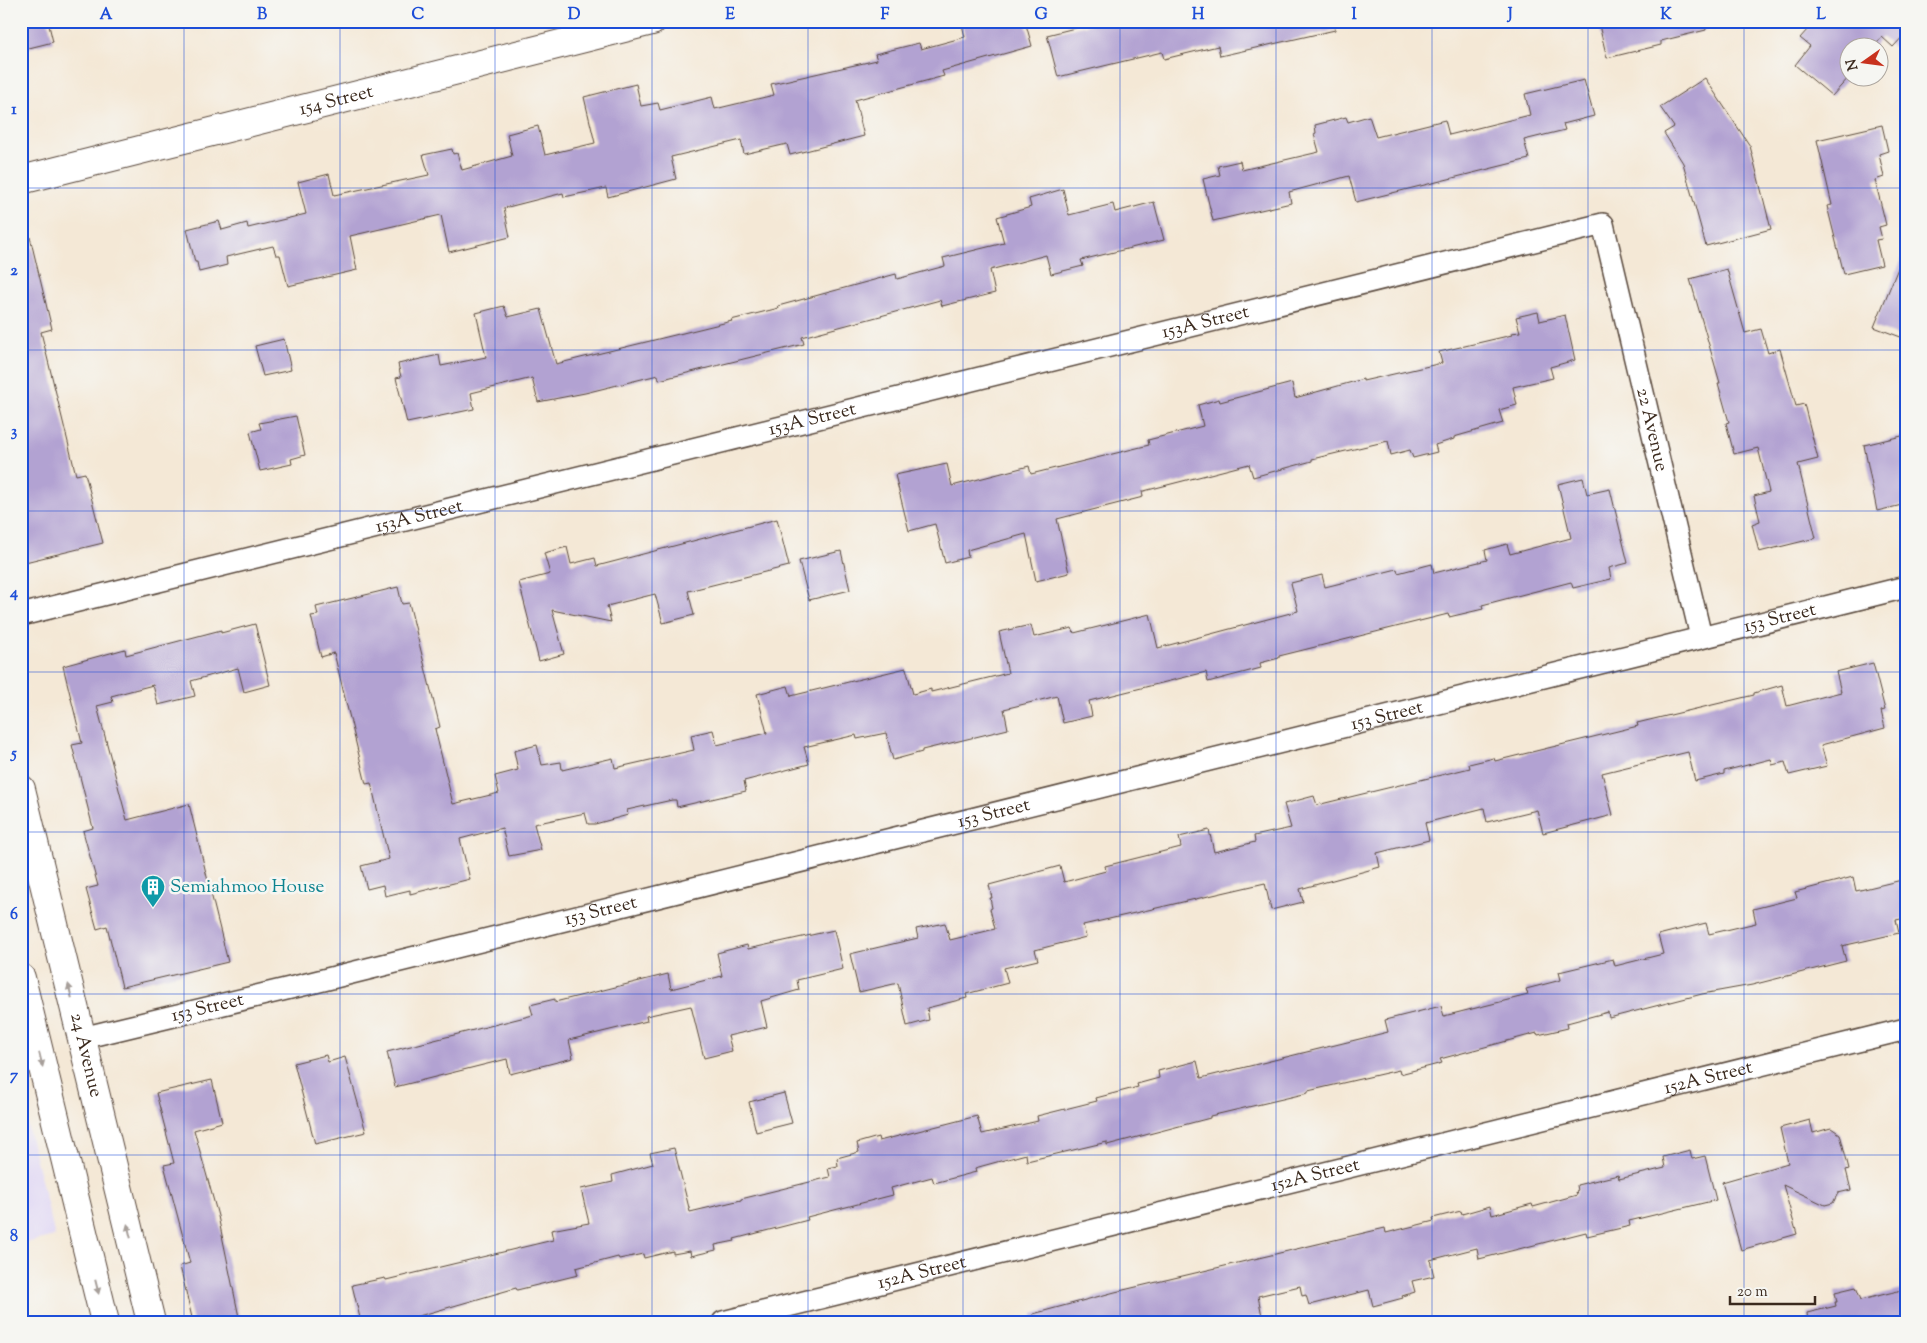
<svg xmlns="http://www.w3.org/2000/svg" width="1927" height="1343" viewBox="0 0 1927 1343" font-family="'Sorts Mill Goudy',serif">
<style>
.built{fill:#dfd5f5}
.building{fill:#b2a2d2}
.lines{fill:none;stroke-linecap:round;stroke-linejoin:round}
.street-casing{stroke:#57463a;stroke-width:24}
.secondary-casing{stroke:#57463a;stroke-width:30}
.street{stroke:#fff;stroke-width:21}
.secondary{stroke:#fff;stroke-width:28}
.oneway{fill:#a79f9a}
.grid{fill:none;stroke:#1d4ed8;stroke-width:1;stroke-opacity:0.55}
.labels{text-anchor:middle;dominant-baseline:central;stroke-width:5;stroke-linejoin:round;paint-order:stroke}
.street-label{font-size:19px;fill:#3b2a1e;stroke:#f6f6f2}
.culture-label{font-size:19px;fill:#0d838f;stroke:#f6f6f2;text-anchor:start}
.neatline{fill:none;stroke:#1d4ed8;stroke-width:2}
.grid-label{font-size:16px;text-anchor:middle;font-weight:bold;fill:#1d4ed8}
</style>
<rect width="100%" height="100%" fill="#f6f6f2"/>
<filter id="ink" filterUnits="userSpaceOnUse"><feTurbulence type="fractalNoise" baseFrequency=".02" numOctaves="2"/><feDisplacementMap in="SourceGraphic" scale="10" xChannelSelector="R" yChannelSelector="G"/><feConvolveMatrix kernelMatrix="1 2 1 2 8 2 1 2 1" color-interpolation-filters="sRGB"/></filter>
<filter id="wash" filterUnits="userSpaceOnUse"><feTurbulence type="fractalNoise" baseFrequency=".0096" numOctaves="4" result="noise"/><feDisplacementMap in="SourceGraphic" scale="20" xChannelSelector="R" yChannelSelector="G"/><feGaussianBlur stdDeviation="1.12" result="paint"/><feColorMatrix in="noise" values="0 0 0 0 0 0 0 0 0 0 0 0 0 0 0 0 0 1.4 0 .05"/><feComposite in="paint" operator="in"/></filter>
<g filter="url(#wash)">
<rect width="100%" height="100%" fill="#f4e8d6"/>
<!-- built -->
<polygon class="built" points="21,1100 55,1236 21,1244"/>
<g id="blocks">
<!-- building -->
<g class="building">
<polygon points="21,21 48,21 53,42 21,50"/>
<polygon points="961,21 1025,21 1032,46 942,71 944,76 855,100 864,136 790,155 787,144 744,154 741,140 671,157 676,179 608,197 606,188 564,197 563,193 504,208 510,237 449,252 441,215 350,236 357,270 288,286 280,255 276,255 273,246 226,257 227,265 199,272 197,262 195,262 187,229 219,221 222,230 247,223 248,228 306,214 298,182 329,174 334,195 429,175 423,155 452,149 453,154 457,153 462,170 512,156 507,134 538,126 545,155 595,143 584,97 636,84 641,106 658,103 660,110 712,97 715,109 774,95 771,84 877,60 875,54 919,43 921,49 965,37"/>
<polygon points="1103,21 1334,21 1335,30 1220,56 1218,46 1164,59 1162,52 1058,77 1047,35"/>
<polygon points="1598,21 1705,21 1706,30 1661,41 1661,45 1607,58"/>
<polygon points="1815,21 1906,21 1906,33 1893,47 1882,37 1873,48 1850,48 1850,76 1832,96 1795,65 1810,46 1800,38"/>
<polygon points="1705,78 1750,146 1771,229 1706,246 1683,163 1664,133 1674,127 1660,107"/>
<polygon points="1584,80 1594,116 1563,124 1565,130 1524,140 1529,159 1356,202 1349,176 1289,192 1291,203 1213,221 1203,179 1220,175 1218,166 1240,161 1242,170 1319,152 1314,134 1316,133 1315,125 1346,117 1348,122 1369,116 1376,137 1445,120 1449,135 1530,115 1525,94"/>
<polygon points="1882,125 1888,151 1879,154 1884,177 1875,180 1886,225 1879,227 1882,239 1876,240 1882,265 1844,274 1827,206 1832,205 1817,140"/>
<polygon points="1063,189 1069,215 1113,204 1115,212 1154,202 1164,240 1081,260 1083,266 1051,274 1046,255 990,270 995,293 942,306 940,300 802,337 804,344 659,380 658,375 585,393 538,402 532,378 471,393 474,409 407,423 396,378 401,377 398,364 439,355 441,366 486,357 476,313 504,306 508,317 541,309 556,364 732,321 731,320 779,308 778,306 896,274 897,279 945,266 943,258 1004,243 997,217 1031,207 1029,199"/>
<polygon points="30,237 52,329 41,332 76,475 85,473 103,543 21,563 21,238"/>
<polygon points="1905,251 1906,251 1906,339 1874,327"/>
<polygon points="1727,269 1745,333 1761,329 1768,353 1780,349 1796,406 1804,404 1818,459 1798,464 1816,538 1759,552 1752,524 1760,521 1754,496 1769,492 1758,448 1734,454 1726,423 1729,422 1718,383 1720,383 1690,279"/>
<polygon points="1538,312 1540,321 1565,315 1575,360 1550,367 1553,378 1513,387 1517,405 1499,410 1503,423 1454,437 1454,439 1435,445 1437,452 1413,458 1410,450 1391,455 1388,441 1312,459 1312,461 1253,477 1249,464 1144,491 1142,491 1143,497 1057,519 1069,573 1036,581 1026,534 967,550 968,557 945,563 935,524 909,531 895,475 947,464 952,486 1029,466 1031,474 1149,445 1148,440 1203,426 1198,405 1219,399 1220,402 1292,383 1295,398 1363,379 1363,381 1442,363 1439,352 1512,335 1511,333 1520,332 1516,317"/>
<polygon points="284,339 291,370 263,376 255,346"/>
<polygon points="296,416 305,455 291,459 292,464 260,471 250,432 261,429 259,423"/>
<polygon points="1906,435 1906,504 1877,511 1864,445"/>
<polygon points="1583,478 1587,494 1610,489 1628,563 1609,568 1611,579 1573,588 1571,582 1482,605 1483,609 1449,617 1448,614 1279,656 1279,658 1260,663 1261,668 1208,682 1206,672 1089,701 1092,716 1063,723 1057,696 1004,709 1008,729 922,750 922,752 893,760 886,733 857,739 856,735 804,747 809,764 744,781 746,791 677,807 676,800 672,800 627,810 628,815 595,824 588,824 585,813 534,824 541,850 509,856 502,828 460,839 470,879 410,894 410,890 385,896 383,885 367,889 361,866 389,859 371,783 366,784 334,653 321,657 311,616 318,615 316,607 398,587 402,604 409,603 440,727 435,729 453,804 499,793 495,776 518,770 514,751 537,745 542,765 561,762 562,770 613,758 615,768 694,750 691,735 713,730 717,745 767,733 757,694 788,686 791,696 906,668 913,694 931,689 931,692 1008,673 999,632 1031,625 1034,637 1072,628 1074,633 1150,614 1158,648 1298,611 1291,583 1322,575 1325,587 1397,569 1398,573 1432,564 1434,573 1487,560 1485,550 1507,544 1510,554 1571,538 1558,484"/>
<polygon points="777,519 789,566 688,591 694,615 663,623 655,594 607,606 611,622 552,610 564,654 539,661 519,582 550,574 544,553 567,547 571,564 595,558 597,566"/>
<polygon points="841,551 850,590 809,600 799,561"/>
<polygon points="255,624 270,685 244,692 238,668 191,681 195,696 158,705 153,685 111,696 113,702 97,706 127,820 189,804 228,962 122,987 107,926 97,929 86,889 98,886 83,831 93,828 72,745 82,743 63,666 125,649 126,655 221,630 221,633"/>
<polygon points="1873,663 1885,710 1881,711 1885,728 1821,745 1827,766 1789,775 1785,762 1772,765 1771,759 1724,771 1724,774 1695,781 1688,752 1602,773 1613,815 1543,833 1537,810 1487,822 1484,808 1425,823 1429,840 1377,853 1380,867 1300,889 1303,902 1271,910 1265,883 1083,925 1086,937 1035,950 1038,960 1004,968 1008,983 966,994 967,998 927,1008 929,1020 907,1026 898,983 859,992 850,954 918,938 916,929 945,923 950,940 995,929 990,909 992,908 990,898 992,898 989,885 1060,866 1064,882 1106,871 1105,866 1181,847 1179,837 1209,830 1214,852 1255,842 1254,836 1291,828 1284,804 1314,796 1317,805 1470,768 1469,764 1494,758 1495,761 1638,726 1637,723 1754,695 1754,693 1782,685 1787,706 1841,692 1836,672"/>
<polygon points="1853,877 1856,891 1906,879 1906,918 1896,920 1899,933 1842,946 1846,961 1752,985 1702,994 1609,1018 1608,1012 1567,1023 1568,1028 1538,1035 1537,1033 1440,1059 1442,1063 1400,1074 1399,1070 1308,1091 1308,1093 1210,1116 1210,1118 1107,1145 1107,1142 1027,1161 1026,1154 975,1168 976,1172 934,1183 932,1177 891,1188 893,1195 807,1217 808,1220 734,1239 735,1241 715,1245 716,1250 691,1256 690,1251 673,1254 673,1251 644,1258 643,1254 619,1259 618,1257 576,1268 578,1275 517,1290 516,1288 398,1322 361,1322 352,1285 385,1278 386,1280 553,1240 551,1230 589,1223 581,1189 613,1182 612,1175 653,1164 650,1153 674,1148 690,1212 741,1200 741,1199 830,1177 828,1168 838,1166 837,1158 859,1152 857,1143 878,1137 879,1141 977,1116 982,1134 1038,1121 1037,1116 1097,1101 1096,1098 1138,1087 1137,1084 1159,1078 1158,1071 1197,1061 1201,1078 1388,1032 1385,1020 1441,1006 1444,1016 1528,995 1526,989 1561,980 1559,972 1613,959 1615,966 1663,954 1658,935 1706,923 1709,934 1756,923 1753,909 1797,898 1795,892"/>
<polygon points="834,930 843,969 797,980 799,990 761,1001 767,1027 728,1036 732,1051 704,1058 691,1006 646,1016 647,1021 569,1040 573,1058 510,1074 507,1059 395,1087 387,1052 533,1015 530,1005 555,999 555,1002 668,974 671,989 722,976 717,953 747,945 748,949"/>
<polygon points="326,1055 328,1062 345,1057 366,1132 315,1144 294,1063"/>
<polygon points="212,1080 222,1122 194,1130 218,1216 240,1322 193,1322 180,1266 190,1263 164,1165 174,1163 156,1093"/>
<polygon points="784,1093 792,1123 756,1132 749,1102"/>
<polygon points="1810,1120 1813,1133 1831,1128 1840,1134 1849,1169 1846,1170 1851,1190 1838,1193 1833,1203 1825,1205 1783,1185 1797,1234 1741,1250 1722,1182 1788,1163 1780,1128"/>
<polygon points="1690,1150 1692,1159 1705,1156 1716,1200 1629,1221 1630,1226 1587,1236 1586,1232 1479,1259 1477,1248 1430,1260 1434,1276 1412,1281 1415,1292 1402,1296 1403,1298 1373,1306 1369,1290 1309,1305 1306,1295 1302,1296 1300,1286 1258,1296 1262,1316 1236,1322 1034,1322 1033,1314 1115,1292 1385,1228 1386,1233 1434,1221 1433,1218 1461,1211 1462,1214 1490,1206 1492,1215 1532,1204 1533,1207 1577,1195 1576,1192 1578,1191 1577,1185 1618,1175 1619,1179 1665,1168 1663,1157"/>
<polygon points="1856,1287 1861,1300 1906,1289 1906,1322 1808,1322 1807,1313 1836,1306 1835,1302 1837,1302 1835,1292"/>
</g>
</g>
</g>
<g filter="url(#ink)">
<use href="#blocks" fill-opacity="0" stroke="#57463a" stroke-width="1"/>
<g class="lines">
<defs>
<g id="street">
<path id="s1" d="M21,615L1603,224L1701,637"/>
<path id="s2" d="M82,1038L307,984L1906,587"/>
<path id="s3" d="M723,1322L1906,1029"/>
</g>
<g id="secondary">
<path id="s4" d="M21,180L652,21"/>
<path id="s5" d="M21,789L151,1322"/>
<polyline points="21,978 105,1322"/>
</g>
</defs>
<!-- street casing -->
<use href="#street" class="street-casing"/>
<!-- secondary casing -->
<use href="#secondary" class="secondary-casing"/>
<!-- street -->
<use href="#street" class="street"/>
<!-- secondary -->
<use href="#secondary" class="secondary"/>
</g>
<!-- one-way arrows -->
<defs><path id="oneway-solid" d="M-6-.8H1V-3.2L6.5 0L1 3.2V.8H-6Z" transform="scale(1.25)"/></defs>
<g class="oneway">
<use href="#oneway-solid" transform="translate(70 991) rotate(-104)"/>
<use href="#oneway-solid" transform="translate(41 1060) rotate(76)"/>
<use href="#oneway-solid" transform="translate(129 1231) rotate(-104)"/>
<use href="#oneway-solid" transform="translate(97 1287) rotate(76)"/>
</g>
</g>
<!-- grid -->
<path class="grid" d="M184,21V1322M340,21V1322M495,21V1322M652,21V1322M808,21V1322M963,21V1322M1120,21V1322M1276,21V1322M1432,21V1322M1588,21V1322M1744,21V1322M21,188H1906M21,350H1906M21,511H1906M21,672H1906M21,832H1906M21,994H1906M21,1155H1906"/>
<!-- icons -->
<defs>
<symbol id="building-pin" viewBox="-11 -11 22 30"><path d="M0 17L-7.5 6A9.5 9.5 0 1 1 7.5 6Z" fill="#0f9aa8" stroke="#f6f6f2"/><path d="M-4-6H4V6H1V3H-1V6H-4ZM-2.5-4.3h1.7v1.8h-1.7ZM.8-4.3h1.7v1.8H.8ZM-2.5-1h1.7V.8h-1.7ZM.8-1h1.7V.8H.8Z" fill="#fff"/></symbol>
</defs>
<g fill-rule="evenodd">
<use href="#building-pin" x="139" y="873" width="28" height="38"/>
</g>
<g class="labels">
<!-- street labels -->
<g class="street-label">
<text stroke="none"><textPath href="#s4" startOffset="325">154 Street</textPath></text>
<text stroke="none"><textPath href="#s1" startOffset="1220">153A Street</textPath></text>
<text stroke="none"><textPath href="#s1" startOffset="815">153A Street</textPath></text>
<text stroke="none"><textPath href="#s1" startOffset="1841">22 Avenue</textPath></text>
<text stroke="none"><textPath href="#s1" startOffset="410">153A Street</textPath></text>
<text stroke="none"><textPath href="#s2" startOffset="1749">153 Street</textPath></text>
<text stroke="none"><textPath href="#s2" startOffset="1344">153 Street</textPath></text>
<text stroke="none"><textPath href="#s2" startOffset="939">153 Street</textPath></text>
<text stroke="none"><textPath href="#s2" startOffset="534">153 Street</textPath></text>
<text stroke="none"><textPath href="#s2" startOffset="129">153 Street</textPath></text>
<text stroke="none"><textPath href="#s5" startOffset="274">24 Avenue</textPath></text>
<text stroke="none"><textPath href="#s3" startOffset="1015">152A Street</textPath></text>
<text stroke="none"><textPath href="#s3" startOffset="610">152A Street</textPath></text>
<text stroke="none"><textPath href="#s3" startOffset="205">152A Street</textPath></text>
</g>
<!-- culture labels -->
<g class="culture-label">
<text x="170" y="887">Semiahmoo House</text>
</g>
</g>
<!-- margin -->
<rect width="1927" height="1343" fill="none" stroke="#f6f6f2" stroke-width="55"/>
<!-- north arrow -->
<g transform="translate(1864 62) rotate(256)"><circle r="24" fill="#f6f6f2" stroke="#aba49d"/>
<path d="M0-4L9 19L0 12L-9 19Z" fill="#c8321e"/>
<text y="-8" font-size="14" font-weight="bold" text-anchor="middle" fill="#3b2a1e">N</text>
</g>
<!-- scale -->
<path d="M1730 1296v8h85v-8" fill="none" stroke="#3b2a1e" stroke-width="2.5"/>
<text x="1737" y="1296" font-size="15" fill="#3b2a1e" stroke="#f6f6f2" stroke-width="4" paint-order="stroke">20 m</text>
<rect x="28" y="28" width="1872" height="1288" class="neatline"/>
<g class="grid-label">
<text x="106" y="19">A</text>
<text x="262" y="19">B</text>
<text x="418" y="19">C</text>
<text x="574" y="19">D</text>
<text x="730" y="19">E</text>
<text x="885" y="19">F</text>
<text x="1041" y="19">G</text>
<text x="1198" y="19">H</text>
<text x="1354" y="19">I</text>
<text x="1510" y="19">J</text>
<text x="1666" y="19">K</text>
<text x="1821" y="19">L</text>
<text x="14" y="114">1</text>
<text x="14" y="275">2</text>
<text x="14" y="436">3</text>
<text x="14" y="597">4</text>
<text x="14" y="758">5</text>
<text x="14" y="919">6</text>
<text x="14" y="1080">7</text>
<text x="14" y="1241">8</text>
</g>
</svg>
